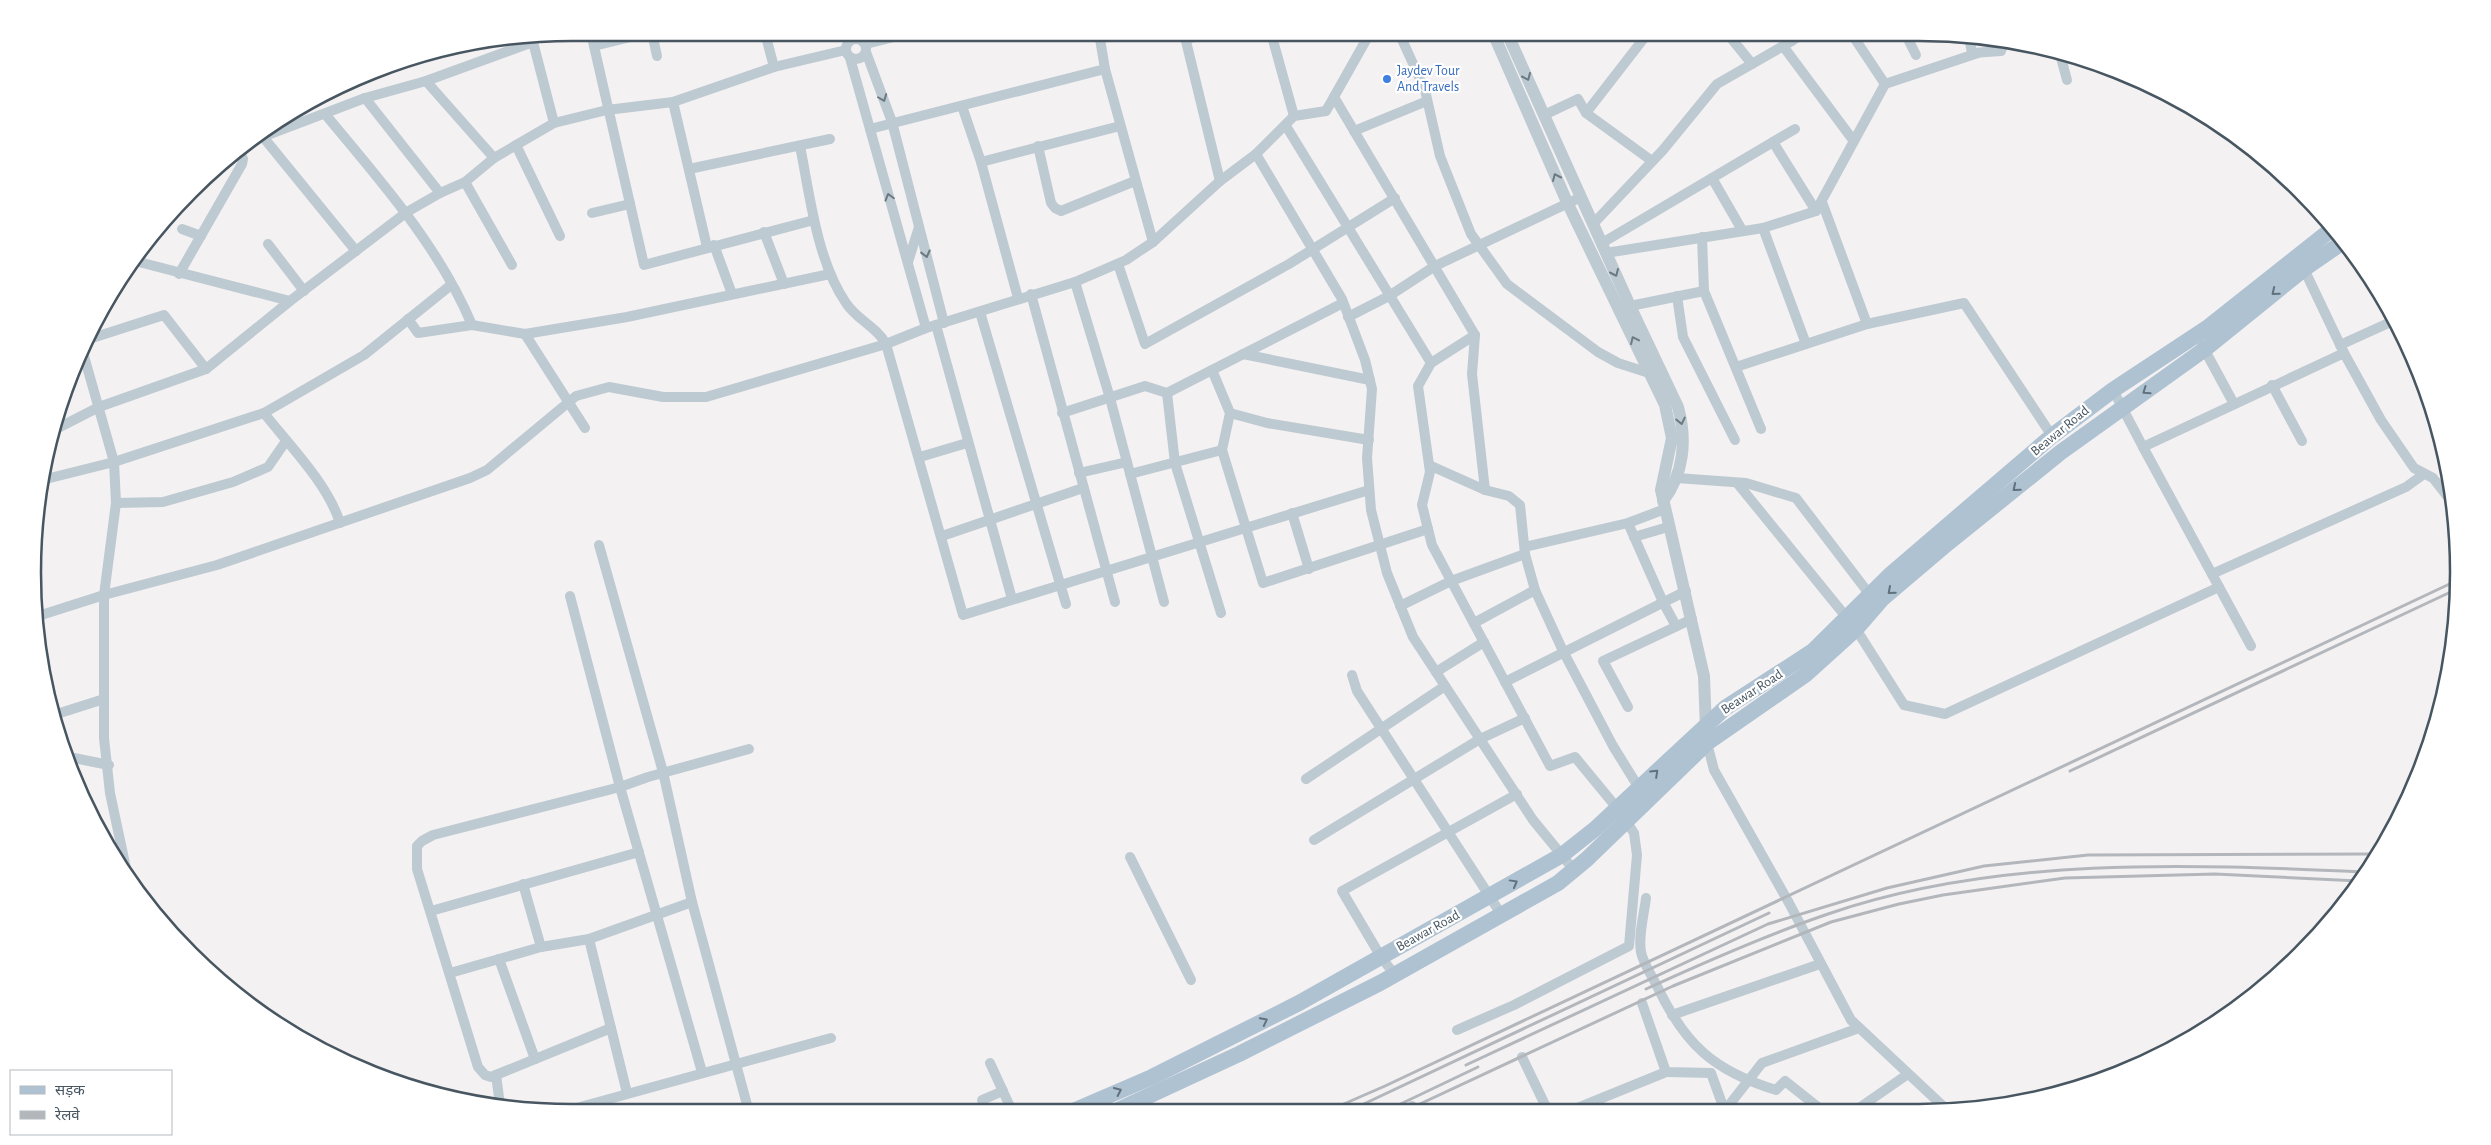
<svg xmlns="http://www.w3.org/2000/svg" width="2491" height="1145" viewBox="0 0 2491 1145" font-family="'Alegreya Sans','Noto Sans Devanagari',sans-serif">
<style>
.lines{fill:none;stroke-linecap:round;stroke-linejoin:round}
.minor{stroke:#becad2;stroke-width:10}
.tertiary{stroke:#becad2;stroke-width:12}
.primary{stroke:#afc2d2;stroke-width:16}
.rail{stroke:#b3b7bc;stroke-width:3}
.oneway{stroke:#6b7983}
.oneway2{stroke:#61717d}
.shop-dot{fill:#3f7fe0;stroke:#fff;stroke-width:2}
.labels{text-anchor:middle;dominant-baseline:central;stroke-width:4.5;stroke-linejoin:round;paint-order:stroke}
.shop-label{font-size:14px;fill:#366cbe;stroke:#fff;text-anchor:start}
.street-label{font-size:14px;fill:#475661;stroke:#fff}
.rim{fill:none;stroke:#475661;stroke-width:2.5}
</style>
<rect width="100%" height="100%" fill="#f4f1f2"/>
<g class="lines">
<!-- minor -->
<g class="minor">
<polyline points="591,33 644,265 814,220"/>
<polyline points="652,33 657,56"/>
<polyline points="765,33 774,67"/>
<polyline points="1099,33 1105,69 1153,242"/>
<polyline points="1184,33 1220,181"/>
<polyline points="1271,33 1294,116"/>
<polyline points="1399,33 1425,90 1440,156 1471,234 1507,284 1598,352 1618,363 1649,373"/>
<polyline points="1648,33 1586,113 1652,161"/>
<polyline points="1727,33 1752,64"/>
<polyline points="1851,33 1885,84"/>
<polyline points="1905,33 1916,55"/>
<polyline points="1969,37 1972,53 2001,51 2004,41"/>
<circle cx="856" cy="49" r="10"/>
<polyline points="1185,39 1213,33"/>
<polyline points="866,44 910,33"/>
<polyline points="594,46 647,33"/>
<polyline points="1783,46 1853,140"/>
<polyline points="866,52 892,122 944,323"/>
<polyline points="2060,54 2067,80"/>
<polyline points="850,58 926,328"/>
<polyline points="426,81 494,158"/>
<polyline points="1334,97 1475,335 1472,374 1485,490"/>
<polyline points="365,98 440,193"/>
<polyline points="673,102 707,247"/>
<polyline points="962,106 981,162 1018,298"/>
<path d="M325,114C379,179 439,246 472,325L525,334L585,428"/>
<polyline points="1544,115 1578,99 1586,113"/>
<polyline points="1286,126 1431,363"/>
<polyline points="870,129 1105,69"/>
<polyline points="1354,131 1427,101"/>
<polyline points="264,138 356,251"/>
<polyline points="252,141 365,98 426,81 533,42 554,123"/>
<polyline points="1773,142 1816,211"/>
<polyline points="516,145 560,236"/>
<path d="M800,146C810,196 817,261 846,303C857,320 877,327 886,344L963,615L1369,490"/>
<polyline points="1038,146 1051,203 1055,208 1061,211 1135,181"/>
<polyline points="1256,154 1342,299 1365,360 1372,389 1367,458 1371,510 1387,573 1413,637 1533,820 1574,870"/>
<polyline points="981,162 1120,126"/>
<polyline points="689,169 830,139"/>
<polyline points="1712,178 1742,230"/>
<polyline points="465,182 512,265"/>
<polyline points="1822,202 1867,324"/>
<polyline points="592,213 630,204"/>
<polyline points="1593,224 1663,150 1717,84 1792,41 1803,33"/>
<polyline points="1763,228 1806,344"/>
<polyline points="182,229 201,236"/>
<polyline points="764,232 784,284"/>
<polyline points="1702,237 1704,291 1761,429"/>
<polyline points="1602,243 1795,129"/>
<polyline points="268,244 304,291"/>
<polyline points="714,245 732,294"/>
<polyline points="1606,253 1763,228 1816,211 1885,84 1978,53"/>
<polyline points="135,261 290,301"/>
<polyline points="908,262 919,227"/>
<polyline points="1118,264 1145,344 1289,264 1395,198"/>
<polyline points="2304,269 2344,353 2381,420 2414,468 2433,478 2451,501"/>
<polyline points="179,274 242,164 243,159 239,150"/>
<polyline points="1075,282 1110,398 1164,602"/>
<polyline points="1031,294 1115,602"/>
<polyline points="1677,296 1683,337 1735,440"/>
<polyline points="1630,306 1704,291"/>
<polyline points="980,312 1066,604"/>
<polyline points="1348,317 1389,296 1435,266 1581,197"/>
<polyline points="408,319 418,333 472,325"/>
<polyline points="936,325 1012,599"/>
<polyline points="525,334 627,317 830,274"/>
<polyline points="1475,335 1431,363 1418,386 1430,472 1422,505 1432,545 1550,766 1575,757 1617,808"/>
<polyline points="86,340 164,315 206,369"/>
<polyline points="2202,345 2234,404"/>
<polyline points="2340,345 2393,321"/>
<polyline points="82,349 114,462 116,503 104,595 104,738 110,793 127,873"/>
<polyline points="1243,354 1370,380"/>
<polyline points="1736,367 1867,324 1964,303 2052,436"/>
<polyline points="1212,370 1230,413 1222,450 1263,583 1428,529"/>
<polyline points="2272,385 2302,441"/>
<polyline points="2113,390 2143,447 2344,353"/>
<polyline points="1167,393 1175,463 1221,613"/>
<path d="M264,413C289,445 328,484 340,523"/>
<polyline points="1062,413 1145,386 1167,393 1343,303"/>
<polyline points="1230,413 1267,423 1369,440"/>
<polyline points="54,430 99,407 206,369 290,301 407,212 440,193 465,182 494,158 554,123 607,110 673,102 774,67 846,50"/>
<polyline points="2143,447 2251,646"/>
<polyline points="920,457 967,443"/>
<polyline points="1429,465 1485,490 1509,496 1520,505 1525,554 1535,590 1563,651 1613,746 1639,788"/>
<polyline points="1079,473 1127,462"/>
<polyline points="1130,474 1222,450"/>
<polyline points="1677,478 1746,483 1796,498 1870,595"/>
<polyline points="42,480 114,462 264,413 364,355 451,285"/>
<polyline points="1738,484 1847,618"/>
<polyline points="116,503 163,502 233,482 268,467 286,441"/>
<polyline points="1292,513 1309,569"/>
<polyline points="1628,523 1663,602 1676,626"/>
<polyline points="942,536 1083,488"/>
<polyline points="1634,537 1668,527"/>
<polyline points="599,545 663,772 692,902 749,1112"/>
<polyline points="1525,547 1628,523 1665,509"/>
<polyline points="2212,574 2406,487 2424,474"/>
<polyline points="570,596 620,787 702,1072"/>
<polyline points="1400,606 1451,581 1525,554"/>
<polyline points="35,617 104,595 217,565 470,478 487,470 576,396 609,387 663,397 706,397 886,344 926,328 1075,282 1126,260 1153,242 1220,181 1256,154 1294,116 1326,111 1370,33"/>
<polyline points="1474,623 1535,590"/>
<polyline points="1856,629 1904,705 1945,714 2219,587"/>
<polyline points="1436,672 1484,642"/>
<polyline points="1352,675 1357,691 1501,914"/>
<polyline points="1505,682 1686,591"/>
<polyline points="1628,707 1603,661 1692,619"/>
<polyline points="60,713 104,699"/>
<polyline points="1707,743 1714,770 1789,903 1851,1020 1945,1108"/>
<polyline points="67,758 74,758 109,765"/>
<polyline points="1306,779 1445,686"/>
<polyline points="1314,840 1480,739 1525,718"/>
<polyline points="1130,857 1191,980"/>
<polyline points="523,884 541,947"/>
<path d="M1646,898C1644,915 1638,936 1641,952C1643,963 1652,976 1657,986C1685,1045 1714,1071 1776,1090L1785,1081L1819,1108"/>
<polyline points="431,911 639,852"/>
<polyline points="589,939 627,1093"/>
<polyline points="499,959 535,1059"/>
<polyline points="450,973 541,947 589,939 692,902"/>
<polyline points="1395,975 1381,957 1342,891 1517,794"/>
<polyline points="1642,1003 1666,1072 1711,1073 1724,1109"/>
<polyline points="1672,1015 1820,964"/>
<polyline points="611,1028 491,1077 485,1075 478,1067 417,869 417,846 422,841 433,835 620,787 648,777 749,749"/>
<polyline points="1457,1030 1514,1005 1629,946 1637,855 1634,833 1626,821"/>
<polyline points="1522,1057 1547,1109"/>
<polyline points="990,1063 1012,1111"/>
<polyline points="496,1075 500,1105"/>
<polyline points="982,1100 1003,1091"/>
<polyline points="1412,1106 1413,1110"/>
<polyline points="1859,1108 1908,1074"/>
<polyline points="1575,1109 1666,1072"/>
<polyline points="1726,1109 1762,1063 1859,1028"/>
<polyline points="562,1112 831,1038"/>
</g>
<!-- tertiary -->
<g class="tertiary">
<polyline points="1493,33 1567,202 1665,405 1672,438 1661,490 1704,676 1706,730"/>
<path d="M1507,33L1630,306L1678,407C1687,440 1684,474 1663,501"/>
</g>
<!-- primary -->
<g class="primary">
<polyline points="1073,1111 1152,1077 1299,1003 1562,855 1595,829 1725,708 1813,651 1891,574 2052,436 2113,390 2207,328 2332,229"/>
<polyline points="1116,1111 1239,1054 1380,983 1558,883 1587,859 1707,743 1805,675 1856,629 1882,599 1948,543 2061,452 2205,349 2304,269 2343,242"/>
</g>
<!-- rail -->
<g class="rail">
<polyline points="2070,771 2457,589"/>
<path d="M1646,989C1705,962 1766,935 1828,914C1996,856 2188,864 2364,872"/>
<polyline points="1466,1065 1768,924 1887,888 1984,866 2088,855 2374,854"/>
<polyline points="1330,1110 1385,1086 2458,580"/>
<polyline points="1351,1110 1769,913"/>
<polyline points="1388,1110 1478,1067"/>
<polyline points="1407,1110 1673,986 1831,922 1899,904 1943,895 2065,878 2215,874 2359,881"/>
</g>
</g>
<!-- one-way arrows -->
<defs><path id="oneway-chevron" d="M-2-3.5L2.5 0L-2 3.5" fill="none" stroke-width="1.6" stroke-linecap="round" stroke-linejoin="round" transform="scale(1.25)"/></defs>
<g class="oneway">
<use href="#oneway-chevron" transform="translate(1527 77) rotate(66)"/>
<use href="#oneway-chevron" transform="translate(883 98) rotate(69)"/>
<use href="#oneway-chevron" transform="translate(1556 177) rotate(-114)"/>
<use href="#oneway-chevron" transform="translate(889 197) rotate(-106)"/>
<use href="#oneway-chevron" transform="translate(926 254) rotate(76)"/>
<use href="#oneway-chevron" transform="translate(1615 273) rotate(66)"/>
<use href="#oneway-chevron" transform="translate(1634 340) rotate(-115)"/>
<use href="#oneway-chevron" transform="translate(1681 421) rotate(78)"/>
</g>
<g class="oneway2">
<use href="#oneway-chevron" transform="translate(2275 292) rotate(141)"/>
<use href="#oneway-chevron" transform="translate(2146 391) rotate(145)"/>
<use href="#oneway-chevron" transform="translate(2016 488) rotate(141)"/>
<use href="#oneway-chevron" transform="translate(1891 591) rotate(139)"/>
<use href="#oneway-chevron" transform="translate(1655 773) rotate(-43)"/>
<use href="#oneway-chevron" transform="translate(1514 883) rotate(-29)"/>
<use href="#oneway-chevron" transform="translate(1264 1021) rotate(-27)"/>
<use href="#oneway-chevron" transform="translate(1118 1091) rotate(-25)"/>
</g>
<!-- markers -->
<circle class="shop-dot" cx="1387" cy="79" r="5"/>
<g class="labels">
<!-- shop labels -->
<g class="shop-label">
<text x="1397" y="71">Jaydev Tour<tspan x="1397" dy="16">And Travels</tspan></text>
</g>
<!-- street labels -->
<g class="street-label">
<text transform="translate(2060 431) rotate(-39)">Beawar Road</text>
<text transform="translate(1752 692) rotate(-33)">Beawar Road</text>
<text transform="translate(1428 931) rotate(-29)">Beawar Road</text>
</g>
</g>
<!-- crop -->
<path d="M0 0H2491V1145H0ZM572 41H1919A531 531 0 0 1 2450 572V573A531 531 0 0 1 1919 1104H572A531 531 0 0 1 41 573V572A531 531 0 0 1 572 41Z" fill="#fff" fill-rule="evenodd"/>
<path class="rim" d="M572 41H1919A531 531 0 0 1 2450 572V573A531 531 0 0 1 1919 1104H572A531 531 0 0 1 41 573V572A531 531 0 0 1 572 41Z"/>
<!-- legend -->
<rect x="10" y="1070" width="162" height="65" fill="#ffffff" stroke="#b5bbc0"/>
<rect x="20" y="1086" width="25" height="8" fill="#afc2d2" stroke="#b5bbc0"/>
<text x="55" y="1095" font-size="15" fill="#475661">सड़क</text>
<rect x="20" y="1111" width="25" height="8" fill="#b3b7bc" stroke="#b5bbc0"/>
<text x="55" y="1120" font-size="15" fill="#475661">रेलवे</text>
</svg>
